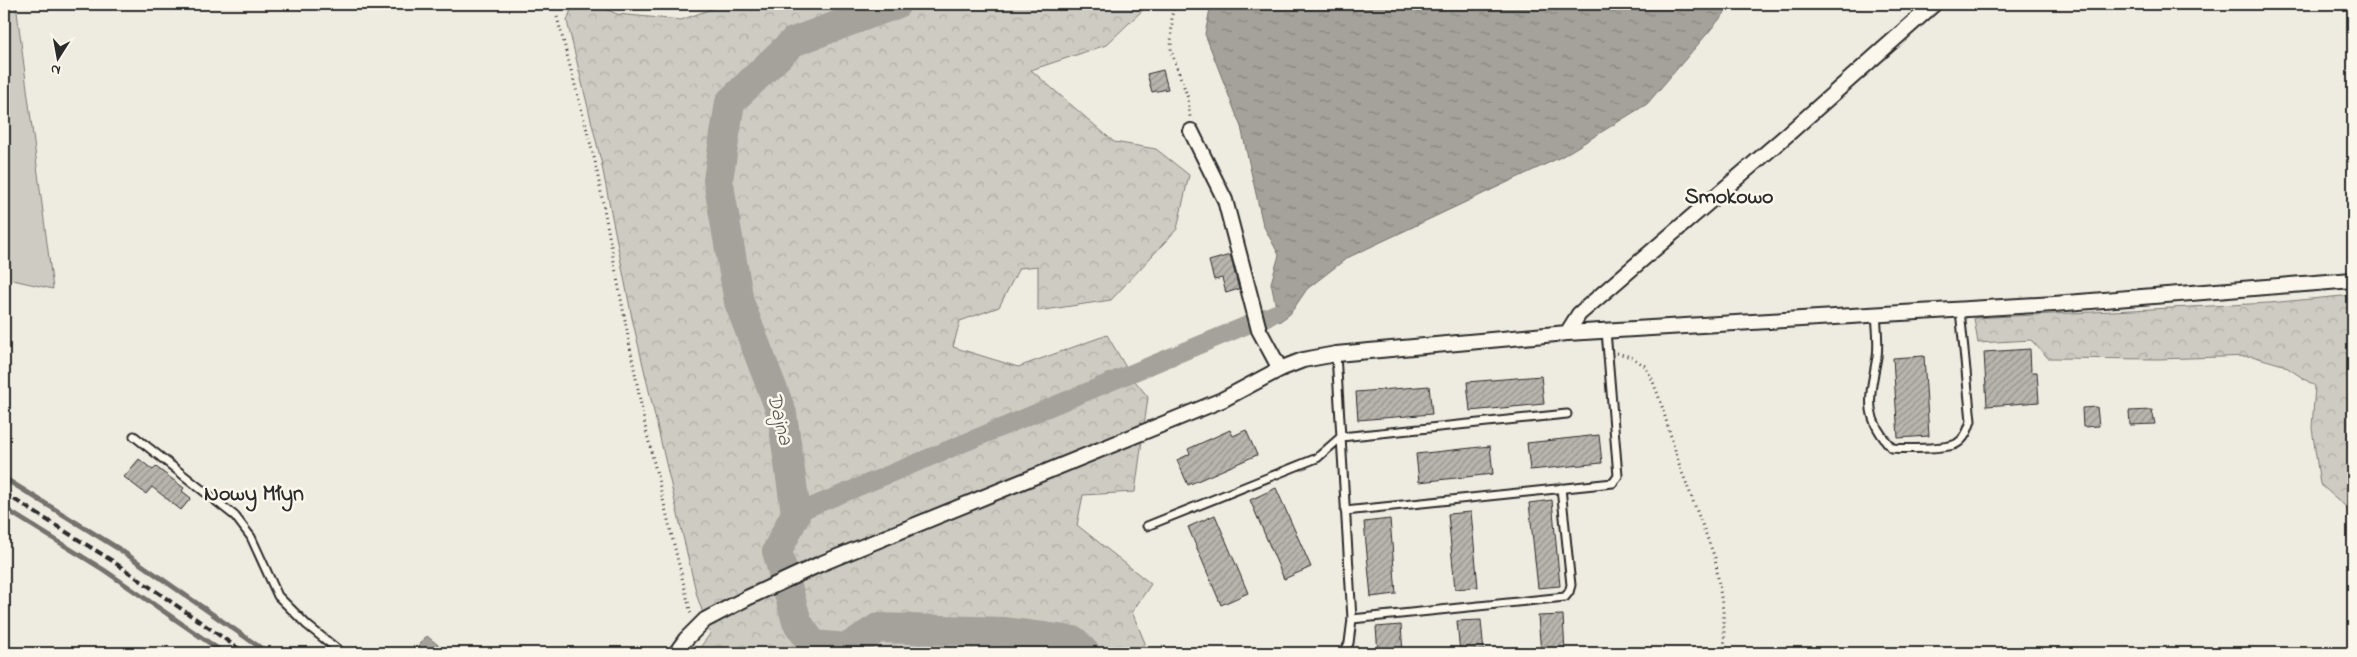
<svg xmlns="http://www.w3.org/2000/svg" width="2357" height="657" viewBox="0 0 2357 657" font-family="'Indie Flower',sans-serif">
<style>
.forest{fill:url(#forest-crowns);stroke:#7c7b76}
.green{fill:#cecbc2;stroke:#7c7b76}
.water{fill:url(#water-ripples);stroke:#74726e}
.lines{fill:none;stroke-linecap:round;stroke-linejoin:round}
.stream{stroke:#74726e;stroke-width:5}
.canal{stroke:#a4a29a;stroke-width:18}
.river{stroke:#a4a29a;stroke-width:30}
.building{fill:url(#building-hatch);stroke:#2b2b2b}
.service-casing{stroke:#2b2b2b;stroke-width:11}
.minor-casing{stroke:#2b2b2b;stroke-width:18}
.path{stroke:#2b2b2b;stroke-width:3;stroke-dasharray:1 4;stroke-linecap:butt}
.service{stroke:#fbf7ec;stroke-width:7}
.minor{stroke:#fbf7ec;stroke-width:14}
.rail{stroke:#2b2b2b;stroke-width:4;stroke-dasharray:8 4;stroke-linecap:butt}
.labels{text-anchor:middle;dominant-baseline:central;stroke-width:5;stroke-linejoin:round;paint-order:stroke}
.water-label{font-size:21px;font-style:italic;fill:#555552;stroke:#fbf7ec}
.quarter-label{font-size:22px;font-weight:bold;fill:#2b2b2b;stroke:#fbf7ec}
</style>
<defs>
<pattern id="forest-crowns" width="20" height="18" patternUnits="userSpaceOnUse" patternTransform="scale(1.25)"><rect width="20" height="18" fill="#cecbc2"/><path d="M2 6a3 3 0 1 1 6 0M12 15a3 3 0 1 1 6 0" fill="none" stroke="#b1aea7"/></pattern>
<pattern id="water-ripples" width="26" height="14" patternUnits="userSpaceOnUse" patternTransform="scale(1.25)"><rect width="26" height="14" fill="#a4a29a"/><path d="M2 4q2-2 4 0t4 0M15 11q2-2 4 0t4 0" fill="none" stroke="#86847e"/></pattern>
<pattern id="building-hatch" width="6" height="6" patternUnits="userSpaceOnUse" patternTransform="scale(1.25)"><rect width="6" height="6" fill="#b8b5ae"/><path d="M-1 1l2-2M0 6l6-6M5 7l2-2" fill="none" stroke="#96938e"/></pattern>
</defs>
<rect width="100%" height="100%" fill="#eeebe0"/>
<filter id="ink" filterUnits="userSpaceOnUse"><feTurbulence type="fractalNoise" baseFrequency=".02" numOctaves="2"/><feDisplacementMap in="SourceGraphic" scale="10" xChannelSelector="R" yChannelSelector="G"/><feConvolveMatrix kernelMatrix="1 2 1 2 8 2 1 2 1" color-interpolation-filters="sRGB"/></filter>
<g filter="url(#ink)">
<!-- forest -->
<g class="forest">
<polygon points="573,4 594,4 617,14 681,20 725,4 1149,4 1106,45 1031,70 1114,142 1156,149 1189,175 1177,229 1111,300 1038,311 1038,266 1019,268 999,307 960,321 953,347 1018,367 1107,335 1131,376 1148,397 1135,492 1083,495 1077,525 1151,584 1132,612 1145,643 1144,653 1025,653 1018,651 1001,653 696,653 710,634 697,596 632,318 601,161 567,21"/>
<polygon points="2353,295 2353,513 2320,484 2312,428 2315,386 2283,365 2252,356 2158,359 2048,358 2031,340 1978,343 1974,318 2269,303"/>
</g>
<!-- green -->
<polygon class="green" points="4,4 16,4 53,289 4,278"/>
<!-- water -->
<g class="water">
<polygon points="1211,4 1729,4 1724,14 1647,104 1561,157 1347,258 1307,289 1290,314 1279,322 1271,283 1279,255 1263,225 1241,127 1205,34"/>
<polygon points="427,636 448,653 412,653"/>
</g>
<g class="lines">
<!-- stream -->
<g class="stream">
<polyline points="4,478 119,549 268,653"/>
<polyline points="4,508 104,570 224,653"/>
</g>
<!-- canal -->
<polyline class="canal" points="796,513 1276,313"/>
<!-- river -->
<polyline class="river" points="896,4 793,42 730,102 718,180 739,302 782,414 796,513 777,551 797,622 813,645 847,648 878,628 1005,632 1074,641 1085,653"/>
</g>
<!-- building -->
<g class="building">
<polygon points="1163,70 1168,89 1152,92 1147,74"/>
<polygon points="1230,255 1239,289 1226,293 1222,278 1214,280 1209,261"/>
<polygon points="2030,349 2031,372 2037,372 2039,402 1987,406 1984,352"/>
<polygon points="1924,356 1929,436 1898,438 1893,358"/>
<polygon points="1541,376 1544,404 1470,411 1467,382"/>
<polygon points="1429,386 1432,414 1358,420 1356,392"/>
<polygon points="2097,407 2099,426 2083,427 2082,408"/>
<polygon points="2152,410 2155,424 2130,425 2129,411"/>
<polygon points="1230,430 1233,436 1246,430 1257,455 1188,485 1177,460 1190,454 1188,449"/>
<polygon points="1599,435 1602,463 1530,470 1527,443"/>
<polygon points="1490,446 1493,474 1419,482 1416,454"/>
<polygon points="139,459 153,470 156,467 184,488 182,491 191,498 181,510 152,487 146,494 124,477"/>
<polygon points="1276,488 1311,567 1284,579 1250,500"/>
<polygon points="1552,500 1560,586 1538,588 1529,503"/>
<polygon points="1471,512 1478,587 1455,589 1448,514"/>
<polygon points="1215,515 1248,593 1221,605 1188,527"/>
<polygon points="1390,519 1396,594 1371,597 1364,522"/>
<polygon points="1563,615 1565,653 1541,653 1538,616"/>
<polygon points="1481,620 1484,653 1460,653 1457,621"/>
<polygon points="1401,625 1403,653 1378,653 1376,627"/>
</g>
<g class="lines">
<defs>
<g id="service">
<path d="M1876,314C1877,329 1879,343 1877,357C1870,397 1862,416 1892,448C1904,449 1945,449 1956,444C1965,439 1968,430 1971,421L1960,310"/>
<polyline points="1336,354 1352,619 1349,643 1344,653"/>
<polyline points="134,436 235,516 251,537 278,596 307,625 342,653"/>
<polyline points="1345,511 1613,483 1618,476 1606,331"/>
<polyline points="1147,526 1317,458 1341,437 1567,414"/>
<polyline points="1352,619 1565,597 1569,592 1571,585 1561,488"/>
</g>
<g id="minor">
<polyline points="1191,131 1225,200 1259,330 1280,369"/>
<polyline points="1567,333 2054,304 2353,280"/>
<polyline points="676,653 686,639 705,620 749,597 820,564 1222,400 1280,369 1303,360 1336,354 1567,333 1579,314 1788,134 1934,4"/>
</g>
</defs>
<!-- service casing -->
<use href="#service" class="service-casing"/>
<!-- minor casing -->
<use href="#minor" class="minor-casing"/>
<!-- path -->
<g class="path">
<polyline points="1175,4 1172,15 1171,51 1188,98 1190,117"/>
<polyline points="557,17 595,161 645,426 691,614"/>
<polyline points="1617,353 1631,357 1645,366 1652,379 1661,403 1680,467 1715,558 1723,610 1725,653"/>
</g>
<!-- service -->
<use href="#service" class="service"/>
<!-- minor -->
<use href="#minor" class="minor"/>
<!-- rail -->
<polyline class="rail" points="4,493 111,560 245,653"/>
</g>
</g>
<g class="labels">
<!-- water labels -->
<g class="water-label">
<text transform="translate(779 419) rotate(76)">Dajna</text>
</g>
<!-- quarter labels -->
<g class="quarter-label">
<text x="1729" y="198">Smokowo</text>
<text x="254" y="495">Nowy Młyn</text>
</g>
</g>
<!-- margin -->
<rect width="2357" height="657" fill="none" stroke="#fbf7ec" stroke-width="20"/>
<rect x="10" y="10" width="2337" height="637" fill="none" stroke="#2b2b2b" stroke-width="2" filter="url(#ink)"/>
<!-- north arrow -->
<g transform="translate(58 58) rotate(191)" stroke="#fbf7ec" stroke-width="4" paint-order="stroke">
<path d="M0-4L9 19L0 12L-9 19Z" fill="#2b2b2b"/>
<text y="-8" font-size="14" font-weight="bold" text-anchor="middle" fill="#2b2b2b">N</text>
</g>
</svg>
